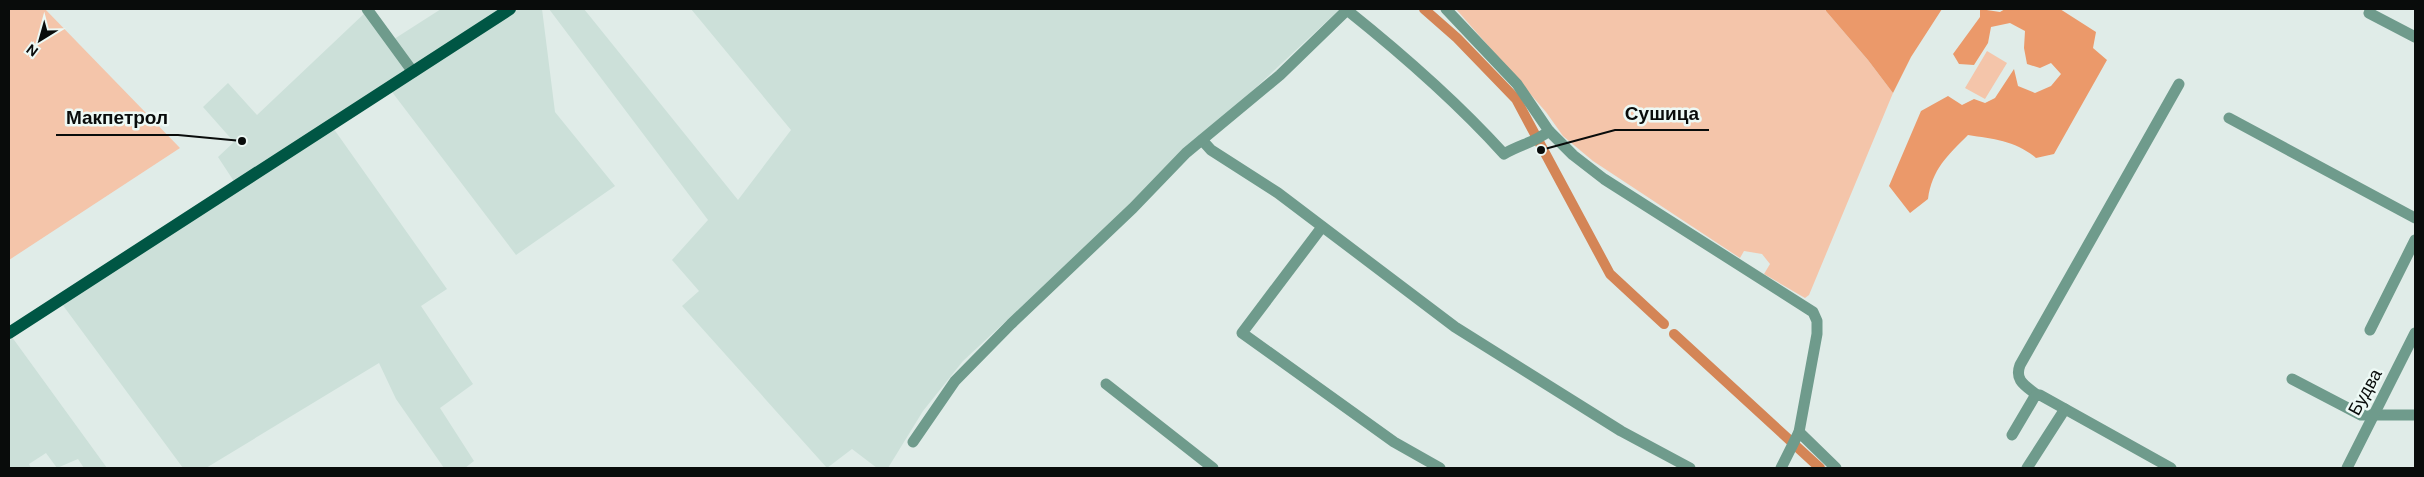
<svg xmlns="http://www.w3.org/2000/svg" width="2424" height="477" viewBox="0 0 2424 477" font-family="'DM Sans',sans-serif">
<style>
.built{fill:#cce0d9}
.green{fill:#f4c5aa}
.forest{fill:#eb996a}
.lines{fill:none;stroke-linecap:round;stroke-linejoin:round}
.canal{stroke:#d48556;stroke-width:10}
.minor{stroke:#6f9b8c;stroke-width:11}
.primary{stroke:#005644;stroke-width:12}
.labels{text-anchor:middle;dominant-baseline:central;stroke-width:5;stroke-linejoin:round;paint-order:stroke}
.street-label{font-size:18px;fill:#090c0b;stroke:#edf9f5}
.leader{fill:none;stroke:#090c0b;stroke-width:2}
.callout-dot{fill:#090c0b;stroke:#edf9f5;stroke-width:2}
.callout-label{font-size:19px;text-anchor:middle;font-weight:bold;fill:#090c0b;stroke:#edf9f5;stroke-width:5;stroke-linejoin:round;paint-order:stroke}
</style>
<rect width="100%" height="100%" fill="#e0ece8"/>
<!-- built -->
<g class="built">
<polygon points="441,9 542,9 555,112 615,186 516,255 389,88 331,125 447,289 421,306 473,384 440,408 474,461 465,468 444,468 396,399 379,363 206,468 183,468 59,300 237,186 218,157 234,142 203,107 228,83 257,115 368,10 391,41"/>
<polygon points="549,9 584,9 738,200 791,130 691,9 1340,9 963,361 923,411 888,468 877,468 852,449 827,468 682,306 699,291 672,260 708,220"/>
<polygon points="9,333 107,468 84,468 78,459 57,468 46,453 29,464 31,468 9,468"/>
</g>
<!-- green -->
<g class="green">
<polygon points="9,9 45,9 180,148 9,260"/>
<polygon points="1456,9 1826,9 1826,11 1868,60 1893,93 1809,295 1805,298 1764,274 1770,264 1762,254 1744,251 1740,258 1593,161 1563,136 1546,112"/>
<polygon points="1987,51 2007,63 1985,99 1965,88"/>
</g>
<!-- forest -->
<g class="forest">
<polygon points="1826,9 1942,9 1911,57 1893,93 1868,60 1826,11"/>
<path d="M1980,9L2000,12L2005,9H2060L2096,32L2093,48L2107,60L2054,154L2036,158C2016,141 1994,139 1968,135C1948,155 1932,169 1928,199L1910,213L1889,186L1921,111L1948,96L1962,105L1974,99L1985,103L1995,98L2014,69L2018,86L2035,93L2051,86L2061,74L2051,63L2040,68L2027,64L2024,48L2025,31L2010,23L1991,27L1988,43L1974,65L1959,64L1953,54L1980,17Z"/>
</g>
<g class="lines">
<!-- canal -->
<g class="canal">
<polyline points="1424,9 1457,38 1516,99 1610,274 1664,324"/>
<polyline points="1674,334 1820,468"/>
</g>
<!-- minor -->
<g class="minor">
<polyline points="367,9 413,72"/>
<polyline points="1446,9 1517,84 1549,131 1573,155 1604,179 1813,312 1817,321 1817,334 1799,432 1781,468"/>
<path d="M1347,10C1402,54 1456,101 1504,154C1521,144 1534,143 1549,131"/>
<polyline points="2369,13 2415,37"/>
<polyline points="2229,118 2415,218"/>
<polyline points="1202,140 1211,150 1278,193 1455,327 1621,431 1690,468"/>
<polyline points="1322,227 1242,333 1394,442 1440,468"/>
<polyline points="2370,330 2415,240"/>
<polyline points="2292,379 2361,415 2415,415"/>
<polyline points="1106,384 1213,468"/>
<path d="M2037,395C2026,386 2014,381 2020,365L2179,84"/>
<polyline points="1799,432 1836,468"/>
<polyline points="2012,435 2035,396 2040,395 2171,468"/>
<polyline points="913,442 955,381 1011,324 1133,208 1186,153 1280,75 1348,9"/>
<polyline points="2027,468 2065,409"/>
<polyline points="2347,468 2415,333"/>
</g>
<!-- primary -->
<polyline class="primary" points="9,333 510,9"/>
</g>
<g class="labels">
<!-- street labels -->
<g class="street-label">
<text transform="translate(2365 392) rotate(-61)">Будва</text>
</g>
</g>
<!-- callouts -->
<path class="leader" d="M1541 150L1615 130H1709M242 141L178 135H56"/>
<g class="callout-dot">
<circle cx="1541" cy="150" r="5"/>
<circle cx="242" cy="141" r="5"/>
</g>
<g class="callout-label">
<text x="1662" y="120">Сушица</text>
<text x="117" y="124">Макпетрол</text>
</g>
<!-- border -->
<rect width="2424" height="477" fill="none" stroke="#090c0b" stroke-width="20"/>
<!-- north arrow -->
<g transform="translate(40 40) rotate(217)" stroke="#edf9f5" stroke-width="4" paint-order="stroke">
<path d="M0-4L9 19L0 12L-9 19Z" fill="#090c0b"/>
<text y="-8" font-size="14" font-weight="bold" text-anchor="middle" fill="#090c0b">N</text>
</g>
</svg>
